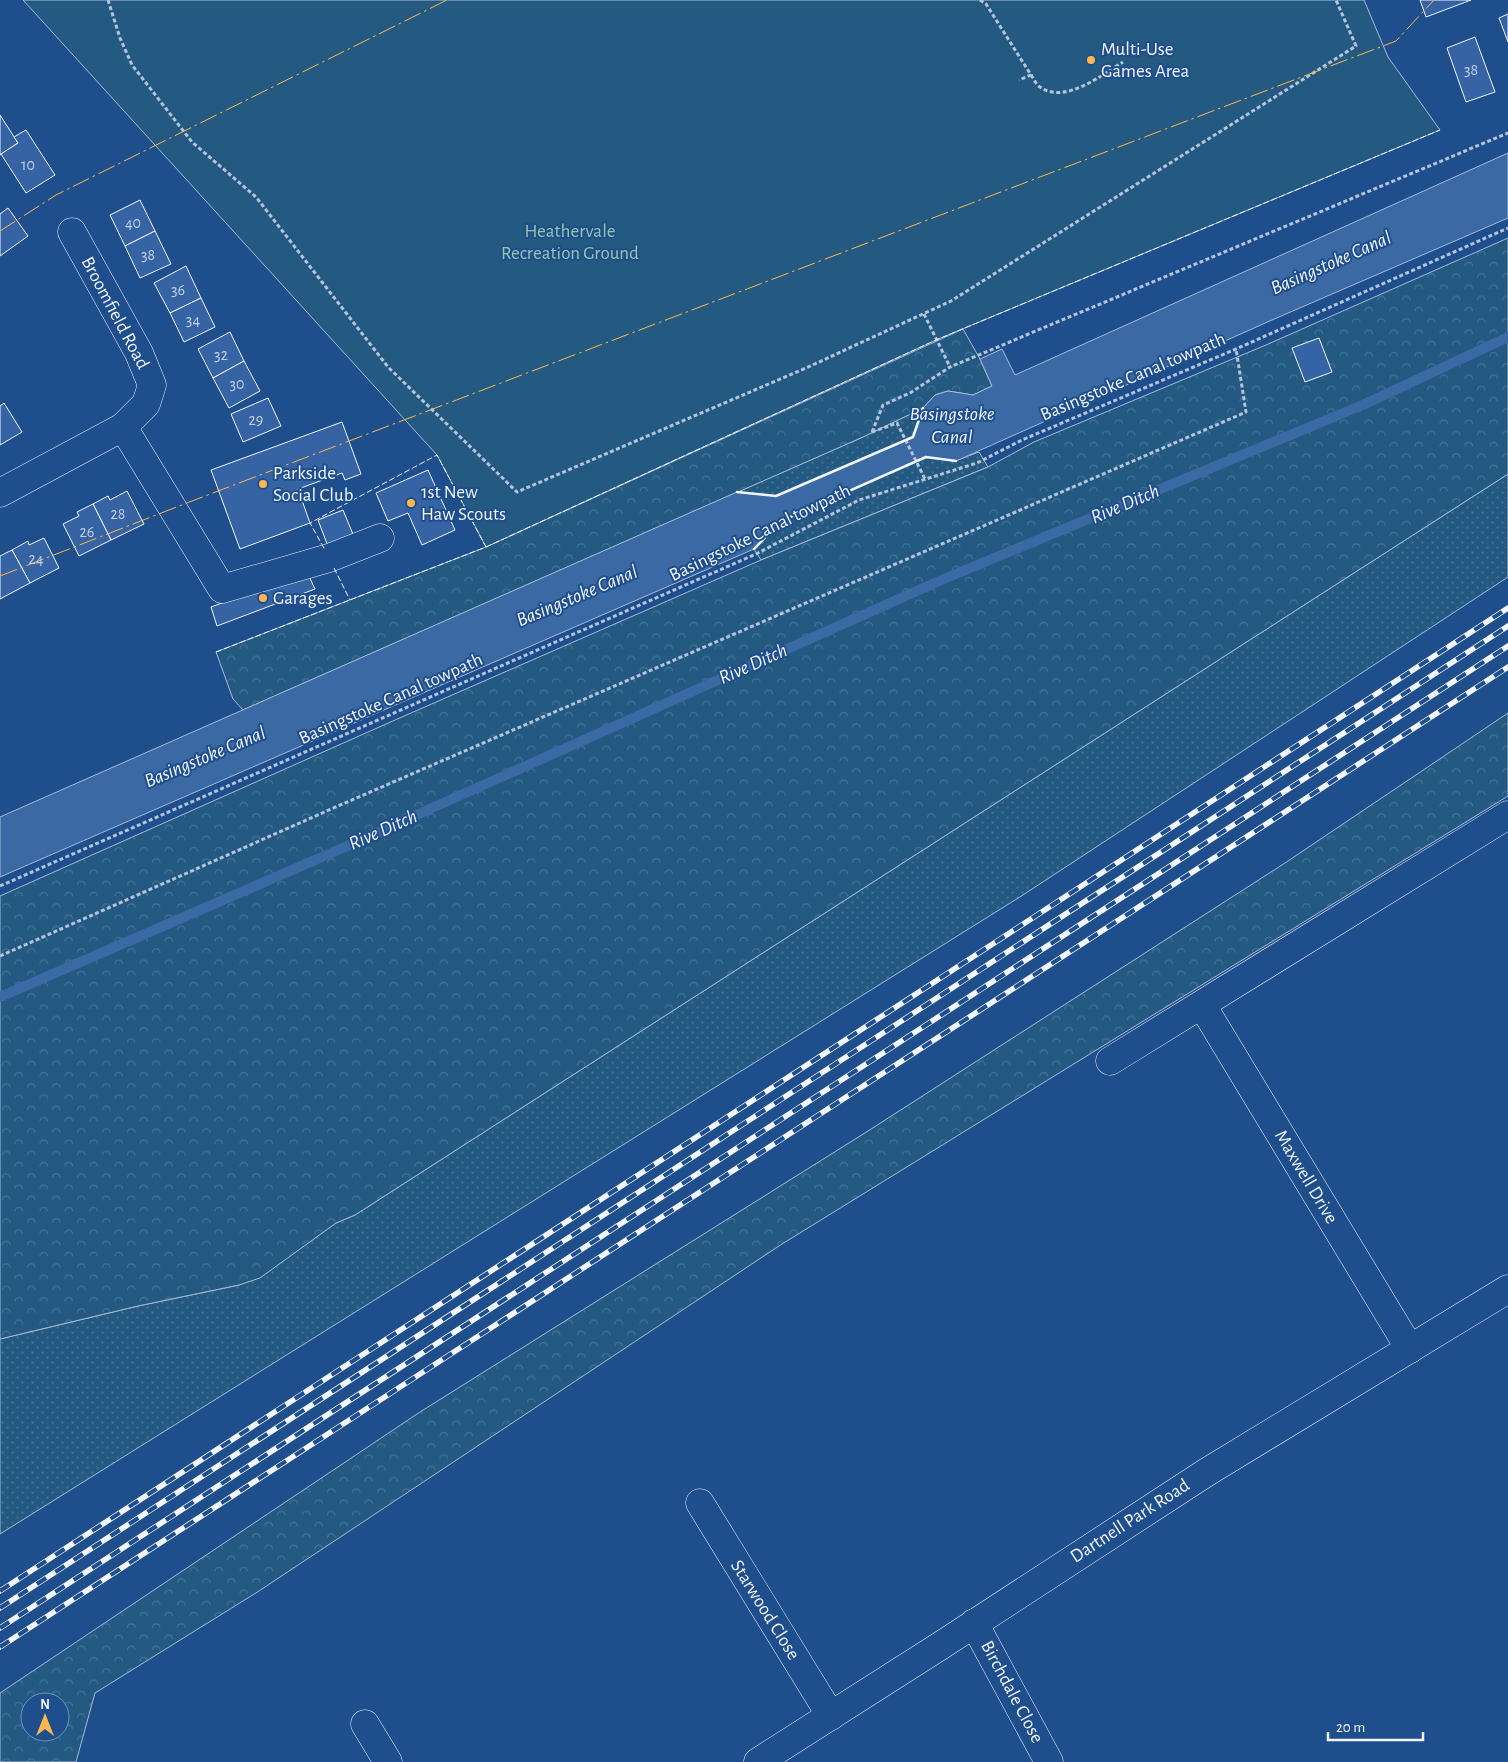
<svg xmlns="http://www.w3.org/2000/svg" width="1508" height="1762" viewBox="0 0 1508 1762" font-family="'Alegreya Sans',sans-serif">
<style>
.grass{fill:url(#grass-dots);stroke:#a8bbd7}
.forest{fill:url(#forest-crowns);stroke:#a8bbd7;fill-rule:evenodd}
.park{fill:#245a82;stroke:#a8bbd7}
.water{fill:#3b69a3;stroke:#a8bbd7}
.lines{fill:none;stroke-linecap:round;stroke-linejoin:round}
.stream{stroke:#3b69a3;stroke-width:10}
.building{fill:#3563a3;stroke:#f2f6ff}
.minor-casing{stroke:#f2f6ff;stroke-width:29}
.path{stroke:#b3c4dc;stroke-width:3;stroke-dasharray:4 2.5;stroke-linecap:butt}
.minor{stroke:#1f4e8c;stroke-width:28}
.rail-casing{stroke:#f2f6ff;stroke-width:5.5}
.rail{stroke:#1f4e8c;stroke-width:4;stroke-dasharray:11;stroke-linecap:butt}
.fence{stroke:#f2f6ff;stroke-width:1;stroke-dasharray:6 2.5;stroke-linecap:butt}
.wall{stroke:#f2f6ff;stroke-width:2.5}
.power{stroke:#ffb74d;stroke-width:1;stroke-dasharray:18 4 2.5 4;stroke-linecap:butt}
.poi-dot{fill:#ffb74d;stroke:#1f4e8c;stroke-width:2}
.labels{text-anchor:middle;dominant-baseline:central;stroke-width:4;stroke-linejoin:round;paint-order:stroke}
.number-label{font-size:16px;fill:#c3d1e8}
.poi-label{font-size:19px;fill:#f2f6ff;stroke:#1f4e8c;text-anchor:start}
.park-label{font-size:19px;fill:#97c8a6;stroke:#1f4e8c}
.street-label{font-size:19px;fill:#f2f6ff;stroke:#1f4e8c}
.water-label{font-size:20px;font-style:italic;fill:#f2f6ff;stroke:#1f4e8c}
</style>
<defs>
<pattern id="grass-dots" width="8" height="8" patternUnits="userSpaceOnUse" patternTransform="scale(1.25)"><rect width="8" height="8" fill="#245a82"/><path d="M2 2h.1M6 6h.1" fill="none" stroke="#447295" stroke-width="1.8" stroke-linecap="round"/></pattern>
<pattern id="forest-crowns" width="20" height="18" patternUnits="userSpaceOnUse" patternTransform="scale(1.25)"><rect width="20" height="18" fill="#245a82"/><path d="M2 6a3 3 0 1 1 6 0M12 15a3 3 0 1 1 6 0" fill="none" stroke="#447295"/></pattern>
</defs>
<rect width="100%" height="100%" fill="#1f4e8c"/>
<!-- grass -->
<g class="grass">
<polygon points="923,408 913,437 776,496 737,492 863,437"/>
<polygon points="979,452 988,467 761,560 754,549 781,521 926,457 955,461"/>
<polygon points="1508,474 1508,577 1023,895 0,1534 0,1339 138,1306 239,1285 260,1277 336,1223 355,1215"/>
</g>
<!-- forest -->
<g class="forest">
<polygon points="1508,238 1508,474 355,1215 336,1223 260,1278 239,1285 138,1306 0,1339 0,896 395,720 761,560 988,467 1034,442 1266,345"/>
<polygon points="963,329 980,359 992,386 973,395 948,391 935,395 923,408 863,437 243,710 233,699 216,652 486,547"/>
<path d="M1508,713V796L782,1244L259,1591L95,1693L76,1762H0V1693L420,1412L868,1131L1285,863ZM30,1702H60V1732H30Z"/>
</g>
<!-- park -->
<polygon class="park" points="23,0 1364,0 1388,57 1440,130 936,340 486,547 437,455"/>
<!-- water -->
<polygon class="water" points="1508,153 1508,218 1272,320 956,461 926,457 781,521 754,549 0,877 0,817 737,492 776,496 913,437 923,408 935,395 948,391 973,395 992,386 980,359 1002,349 1015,375"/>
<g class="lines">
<!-- stream -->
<polyline class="stream" points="0,997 345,847 939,581 1365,404 1508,337"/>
</g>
<!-- building -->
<g class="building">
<polygon points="1420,0 1471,0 1426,17"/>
<polygon points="1508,14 1508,42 1499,18"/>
<polygon points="1475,37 1495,92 1466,102 1447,48"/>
<polygon points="0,115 18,143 0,155"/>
<polygon points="26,130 55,175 26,193 1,154 18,143 14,137"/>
<polygon points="140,200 155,231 125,246 110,215"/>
<polygon points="8,208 28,236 0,256 0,214"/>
<polygon points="155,231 171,264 140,278 125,246"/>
<polygon points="186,266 201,298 170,313 154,283"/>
<polygon points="201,298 215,327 184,342 170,313"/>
<polygon points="230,332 244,361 213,378 198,349"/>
<polygon points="1319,338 1332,372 1305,382 1292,348"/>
<polygon points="244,361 260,391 229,408 213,378"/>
<polygon points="268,398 281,426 243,442 231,414"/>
<polygon points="4,403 22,432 0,445 0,406"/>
<polygon points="342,422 361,474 345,480 342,473 298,489 310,523 240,549 211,470"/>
<polygon points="428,470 455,530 422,545 408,513 388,521 376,493"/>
<polygon points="127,491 144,524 111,540 93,504 108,496 110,500"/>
<polygon points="93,504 111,540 79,556 63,524 79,516 77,512"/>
<polygon points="343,510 355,539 329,549 318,520"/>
<polygon points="44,538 59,568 30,583 12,550 28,541 29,545"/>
<polygon points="12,550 30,583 0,599 0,556"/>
<polygon points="307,572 315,589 217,626 211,607"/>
</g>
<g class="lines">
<defs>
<g id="minor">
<polyline points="123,427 222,589 329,558 380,538"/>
<polyline points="0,493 123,427 146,404 152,385 139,353 72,232"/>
<polyline points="1202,1005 1410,1349"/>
<polyline points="1110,1061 1508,815"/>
<polyline points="700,1503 831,1716"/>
<polyline points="974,1623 1049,1762"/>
<polyline points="365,1724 388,1762"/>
<polyline points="758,1762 940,1646 1207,1472 1508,1289"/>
</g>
</defs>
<!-- minor casing -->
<use href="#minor" class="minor-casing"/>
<!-- path -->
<g class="path">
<polyline points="108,0 120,38 132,65 192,142 256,197 388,367 517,492 806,368 951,301 1356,46 1336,0"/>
<polyline points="980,0 986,4 1031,75 1019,80"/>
<path d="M1031,75C1034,79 1036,85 1040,87C1065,105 1103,74 1123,62"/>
<polyline points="924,314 950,367"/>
<polyline points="872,432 883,405 910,393 950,367 1508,133"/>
<polyline points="872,432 897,423 925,479"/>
<polyline points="0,886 756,554 859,500 977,463 1022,440 1236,349 1508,228"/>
<polyline points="0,956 338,806 1246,412 1236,349"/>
</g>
<!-- minor -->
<use href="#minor" class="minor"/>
<defs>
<g id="rail">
<polyline points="0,1591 1508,608"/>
<polyline points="0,1608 1508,626"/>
<polyline points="0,1628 1508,646"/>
<polyline points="0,1647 1508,667"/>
</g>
</defs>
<!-- rail casing -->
<use href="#rail" class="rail-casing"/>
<!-- rail -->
<use href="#rail" class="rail"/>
<!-- fence -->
<g class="fence">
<polyline points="486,547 936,340 1440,130"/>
<polyline points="334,568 350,600"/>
<polyline points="216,652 486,547 437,455 310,523 325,550"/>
</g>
<!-- wall -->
<g class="wall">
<polyline points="737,492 776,496 913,437 923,408"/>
<polyline points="754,549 781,521 926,457 956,461"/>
</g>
<!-- power -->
<g class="power">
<polyline points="0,231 56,195 447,0"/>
<polyline points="0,576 192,501 1396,41 1434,0"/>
</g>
</g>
<!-- markers -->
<g class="poi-dot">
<circle cx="1091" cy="60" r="5"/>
<circle cx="263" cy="484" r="5"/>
<circle cx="411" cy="503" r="5"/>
<circle cx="263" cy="598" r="5"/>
</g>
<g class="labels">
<!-- number labels -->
<g class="number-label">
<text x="1471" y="70">38</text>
<text x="28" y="165">10</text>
<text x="133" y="223">40</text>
<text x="148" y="255">38</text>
<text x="178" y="290">36</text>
<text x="193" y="320">34</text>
<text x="221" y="355">32</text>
<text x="237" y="384">30</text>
<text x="256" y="420">29</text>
<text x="118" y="514">28</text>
<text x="87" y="532">26</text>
<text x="36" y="559">24</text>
</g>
<!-- poi labels -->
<g class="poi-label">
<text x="1101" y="49">Multi-Use<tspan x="1101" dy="22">Games Area</tspan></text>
<text x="273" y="473">Parkside<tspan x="273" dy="22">Social Club</tspan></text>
<text x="421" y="492">1st New<tspan x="421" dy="22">Haw Scouts</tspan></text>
<text x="273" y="598">Garages</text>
</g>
<!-- park labels -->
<g class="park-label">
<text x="570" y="231">Heathervale<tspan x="570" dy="22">Recreation Ground</tspan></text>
</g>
<!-- street labels -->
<g class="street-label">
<text transform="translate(115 313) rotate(62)">Broomfield Road</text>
<text transform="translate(1133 377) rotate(-23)">Basingstoke Canal towpath</text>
<text transform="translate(760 533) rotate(-26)">Basingstoke Canal towpath</text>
<text transform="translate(391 699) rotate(-24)">Basingstoke Canal towpath</text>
<text transform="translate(1306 1177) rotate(59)">Maxwell Drive</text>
<text transform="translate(1130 1521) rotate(-33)">Dartnell Park Road</text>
<text transform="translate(765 1610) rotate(58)">Starwood Close</text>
<text transform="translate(1012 1692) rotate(62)">Birchdale Close</text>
</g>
<!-- water labels -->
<g class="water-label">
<text transform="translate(1331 263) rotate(-24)">Basingstoke Canal</text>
<text x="952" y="414">Basingstoke<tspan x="952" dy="23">Canal</tspan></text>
<text transform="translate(1125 504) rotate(-23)">Rive Ditch</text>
<text transform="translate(577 596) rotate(-23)">Basingstoke Canal</text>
<text transform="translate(753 664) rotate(-24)">Rive Ditch</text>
<text transform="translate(205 757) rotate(-23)">Basingstoke Canal</text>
<text transform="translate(383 830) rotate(-24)">Rive Ditch</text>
</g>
</g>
<!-- north arrow -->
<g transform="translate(45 1717)"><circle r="24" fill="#1f4e8c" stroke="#7391ba"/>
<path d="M0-4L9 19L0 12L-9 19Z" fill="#ffb74d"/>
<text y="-8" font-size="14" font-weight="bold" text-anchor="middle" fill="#f2f6ff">N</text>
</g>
<!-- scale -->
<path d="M1328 1732v8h95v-8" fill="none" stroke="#f2f6ff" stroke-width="2.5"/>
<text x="1336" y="1732" font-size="15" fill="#f2f6ff" stroke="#1f4e8c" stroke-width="4" paint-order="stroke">20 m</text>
</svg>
